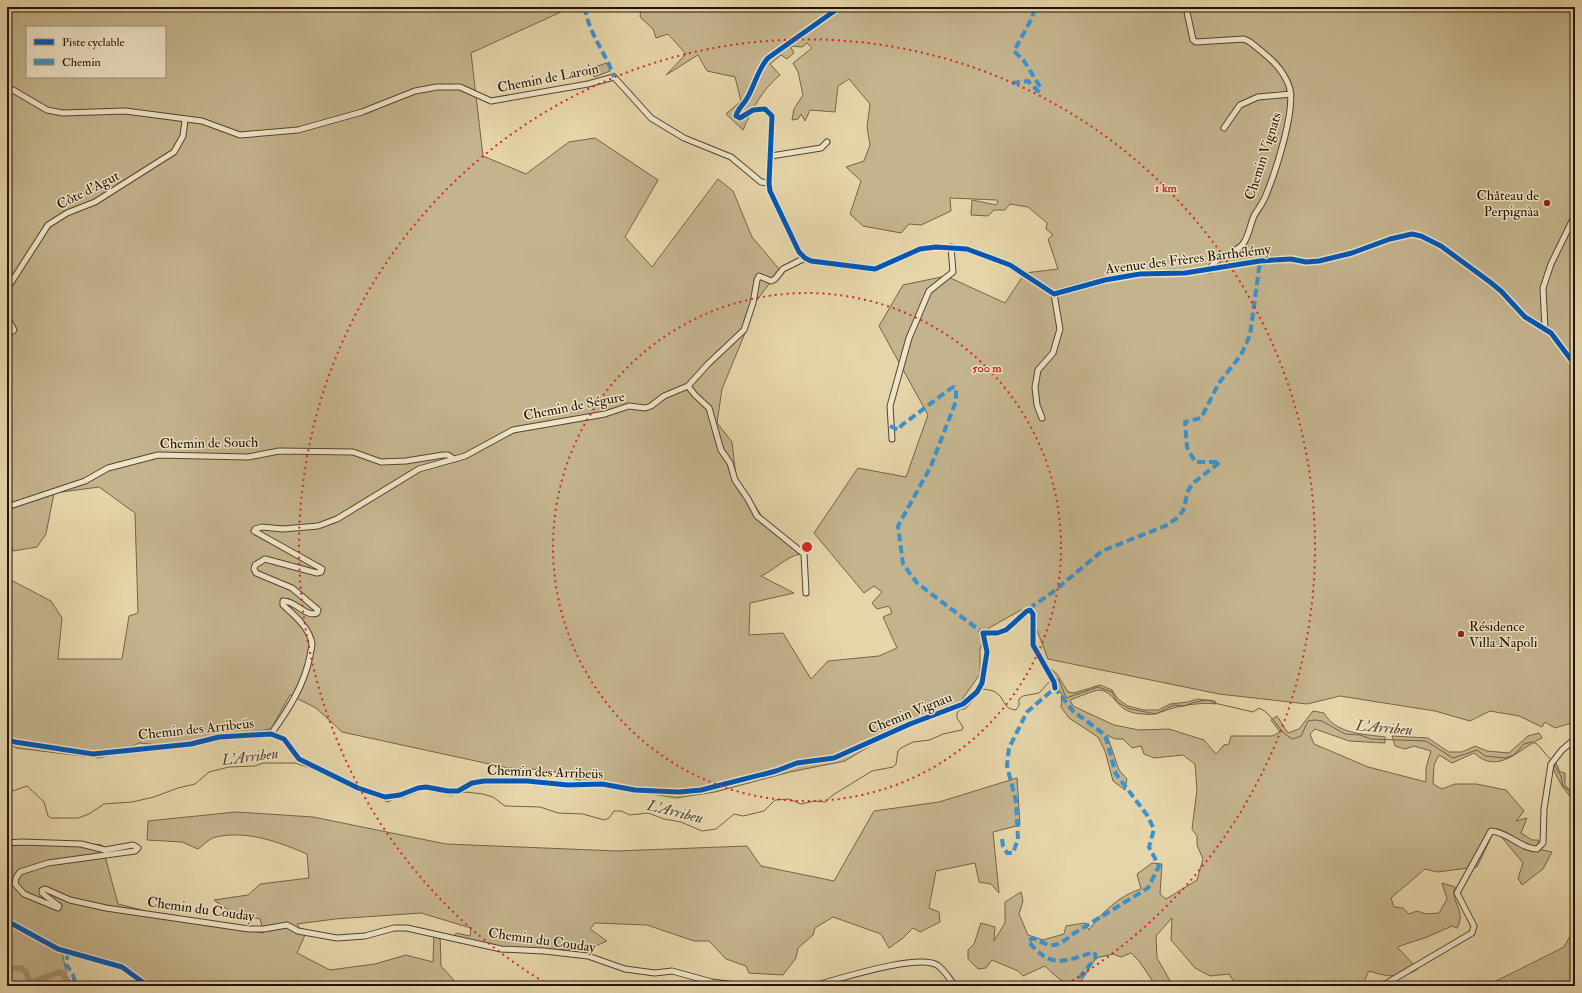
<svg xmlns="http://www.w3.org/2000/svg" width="1582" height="993" viewBox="0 0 1582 993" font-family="'IM FELL Double Pica',serif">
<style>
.green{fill:#c4b48d;stroke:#746448;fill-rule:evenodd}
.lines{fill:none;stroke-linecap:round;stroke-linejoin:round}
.stream{stroke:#706045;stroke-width:1}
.river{stroke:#a39371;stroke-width:6}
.minor-casing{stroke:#54442d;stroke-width:7}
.minor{stroke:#eee4c7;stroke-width:5}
.quiet{stroke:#3b92d1;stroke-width:4;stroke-dasharray:8 4;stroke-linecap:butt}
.cycleway-casing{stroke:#eee4c7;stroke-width:8}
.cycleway{stroke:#0057b8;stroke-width:5}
.ring{fill:none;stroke:#d62828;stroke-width:2;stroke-dasharray:2 4}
.poi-dot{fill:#8f2418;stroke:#eee4c7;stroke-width:1.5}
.labels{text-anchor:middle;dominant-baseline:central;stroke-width:3;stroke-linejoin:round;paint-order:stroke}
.street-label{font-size:14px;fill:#241304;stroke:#eee4c7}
.poi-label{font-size:14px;fill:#241304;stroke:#eee4c7;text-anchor:end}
.water-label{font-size:15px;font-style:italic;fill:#574630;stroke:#eee4c7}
.centre{fill:#d62828;stroke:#eee4c7;stroke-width:2}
.ring-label{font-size:12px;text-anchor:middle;font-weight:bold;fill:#d62828;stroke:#eee4c7;stroke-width:3;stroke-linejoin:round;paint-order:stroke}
</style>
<rect width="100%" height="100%" fill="#e5d5a9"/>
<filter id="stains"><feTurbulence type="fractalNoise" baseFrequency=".005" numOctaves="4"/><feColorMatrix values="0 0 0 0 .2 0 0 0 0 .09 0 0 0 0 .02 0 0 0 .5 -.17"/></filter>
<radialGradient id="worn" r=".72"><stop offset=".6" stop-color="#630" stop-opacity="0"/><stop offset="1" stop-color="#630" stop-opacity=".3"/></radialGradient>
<!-- green -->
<g class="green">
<path d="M7,7H572L471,53L483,156L526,174L569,142L595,138L658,180L625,237L652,267L718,179L733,191L752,237L780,270L753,305L748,326L722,389L717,423L732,442L736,477L763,518L802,549L800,554C785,557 775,570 761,576L794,593L750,603L749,635L783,633L811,679L828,661L879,656L897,648L883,617L892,613L889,606L877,609L872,603L882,592L874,586L864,593L814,533L858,468L906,477L928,415L879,326L903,285L946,276L1005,303L1025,273L1058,269L1048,239L1053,235L1046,229L1047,223L1028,207L1010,204L1005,210H994L988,216L971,215L972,200L996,205L998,202L997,200L950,198L951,211L921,225L909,224L901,233L863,226L850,214L861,181L846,167L864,161L870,145L867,127L870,104L849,79L838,86L835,112L810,110L805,121L801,114L798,119L792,120L794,109L803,95L798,72L793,63L812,48L807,43L802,47L790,46L794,53L787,59L781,55L770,64L780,75C762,90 752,109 743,130L726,114L741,101L735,77L707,71L698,55L666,75L686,54L668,34L656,38L653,29L640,17L641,7H710L714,10L717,7H1575V722L1555,728L1545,722L1542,727L1519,716L1490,711L1470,721L1435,711L1340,696L1307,704L1219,694L1048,659L1031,615L1021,610L989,628L980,649V674L961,701L948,710L873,744L845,761L790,772L715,792L676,798L587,783L549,770L508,768L342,732L316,708L290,695L271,729L168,746L139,743L119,753L99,758L16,748L7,742V578L51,601L62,618L58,659H122L129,616L138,613L135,513L99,487L54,493L46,534L37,547L13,551L7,530ZM27,27H165V77H27Z"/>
<polygon points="607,63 610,71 594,77 591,68"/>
<path d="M1050,668L1057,674L1068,692L1074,693L1100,685L1112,690L1118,699L1128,706L1144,710H1158L1170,704L1188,702L1197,699L1215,701L1216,704C1204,702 1185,705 1173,708C1163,711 1154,716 1143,714C1139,714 1132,713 1128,711C1117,707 1112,690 1099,690C1094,690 1076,698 1070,700L1073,706L1114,725L1139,730L1169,729L1204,740L1216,754L1224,745L1229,744L1231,736H1272L1280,732L1271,720L1277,716L1288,733L1299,729L1313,711L1324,713C1336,734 1363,734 1385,737V743L1349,741L1315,729L1310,734L1314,744L1368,767L1426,782V768L1431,751L1414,746L1405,749L1395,746L1392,736L1428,738L1449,752H1462L1475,746L1487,751L1509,753L1528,736L1539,733L1542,738C1519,748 1499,776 1474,753L1452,763L1439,755L1434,765L1433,784L1442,789L1455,784H1476L1506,790L1524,811L1516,821L1527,818L1521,833L1532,840H1538L1542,850L1552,852L1543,869L1522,885L1518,878L1523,863L1495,829L1477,867L1437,872L1425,869L1391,898L1394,907L1403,908L1409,914L1417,911L1426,914L1439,913L1447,899L1442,883L1455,887C1450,902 1467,911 1457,928L1452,926L1427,937L1397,947L1418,969C1401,979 1388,977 1369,971L1365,979V986H1237L1229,974L1210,976L1195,968L1171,940L1172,918L1156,936L1157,958L1173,986H1156L1139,961L1131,953L1121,957L1113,954L1096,958L1078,986C1065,986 1054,975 1045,966L1023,976L1018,971L992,960L986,968L978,969L968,959V950L974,944L981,923L995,927L994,941L1005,923V902L1021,892L1023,901L1019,914L1028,935L1043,940L1064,934L1066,926L1085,923L1089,930C1101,913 1120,895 1141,889L1137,874L1152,863L1162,864L1160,894L1166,899L1197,880L1203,859L1197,845V836L1192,829L1197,790L1195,764L1183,755L1154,758L1144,754L1141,746L1132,748L1123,739H1115L1107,735L1119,770L1127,779L1125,790L1113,781L1105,751L1098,737L1069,718L1061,707L1062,695L1048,671Z"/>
<polygon points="1556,763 1560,772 1565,773 1565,785 1575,796 1575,803 1562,786 1553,769"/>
<path d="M1017,778L1020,825L993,832L999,893L991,884L979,882L975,863L936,871L929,908L939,912L940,922L920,932L913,928L902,939L889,948L881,934L833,917L815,928L813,935L798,948L796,958L783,975L749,973L746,966L726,959L709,941H694L647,925L595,923L590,929L607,941L589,949L540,950L507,948L453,941L456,933L470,936L471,928L421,913L335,919L297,924L305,935L297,953L330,970L375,964L406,955L433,962L434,932L440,933L441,966L459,986H441L436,983L437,986H145L125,972L106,964L62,952L69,986H7V846L58,841L102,845L118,904L185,921L264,933L260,919L231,912L214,900L248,895L260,884L309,878L307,854C279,842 247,830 216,837C210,838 203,845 198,849L182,842L147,840L148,821L236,812L313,817L446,844L617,851L747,846L761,866L834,881L874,811L939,802Z"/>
<polygon points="1575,927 1575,986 1486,986 1564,947"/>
</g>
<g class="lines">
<!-- stream -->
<g class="stream">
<path d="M1055,678L1059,680L1066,698L1098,687L1112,692L1117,702L1130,709L1156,714L1173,705L1184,706L1195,702L1209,700L1214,703L1253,712L1259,708C1274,714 1279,734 1293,739L1301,736L1308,721L1315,720L1322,721L1345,734L1360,735L1371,739L1426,741L1453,758L1477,750L1485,756L1505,758L1514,755L1524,744L1532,742L1537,744L1551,760"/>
<polyline points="1554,765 1561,776 1563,786 1575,795"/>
<polyline points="319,772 334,779"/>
<path d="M425,790L451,795L466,792L483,794L493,797L505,806L540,807L558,813L583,814L604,820L609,818L614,811H621L630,815L648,813L664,819L681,822L702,831L716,829L734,814L743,816L764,811L775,800L789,799L801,804L815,801L825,802L833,795L872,771L893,767L896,764L898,751L901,748L913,742L930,740L943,734L962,730L963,727L957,718V713L960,709H965L983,689C988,690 994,690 998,694C1005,700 1003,709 1016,710L1019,706V699L1023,696L1039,693L1050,681"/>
<polyline points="362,792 371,795"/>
<polyline points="7,793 27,786 44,802 48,816 51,818 78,818 89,814 104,804 132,802 154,797 178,788 195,784 209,772 229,767 255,766 263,763 295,763 316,770"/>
<polyline points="375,797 388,802 395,798 403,798 422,790"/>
</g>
<!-- river -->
<g class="river">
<polyline points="7,935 9,943 7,946"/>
<polyline points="9,986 9,973 12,968 21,968 26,972 29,980 33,982 59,972 64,975 70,986"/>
</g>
<defs>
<g id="minor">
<path d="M840,7L768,58C757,70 755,86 746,100C743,105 737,110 736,116L740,118L753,110L765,109L772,116L769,183L770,191L799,252L805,258L811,261L875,269L920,249L936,247L967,249L1010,265L1054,294L1105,280L1140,274L1185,273L1260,261L1291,259L1306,262L1319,261L1352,253L1390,239L1412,234L1421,236L1441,246L1490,282L1501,291L1525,317L1551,333L1575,365"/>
<path d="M1186,7L1193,40L1196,42L1244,39L1250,42C1266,55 1282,66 1289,86C1297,108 1275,173 1266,195C1263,203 1258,209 1254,216C1250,225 1249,236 1243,244C1235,254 1213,257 1210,270"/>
<polyline points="1569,7 1575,13"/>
<polyline points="7,89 13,90 47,110 63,113 125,111 202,121 240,135 298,130 362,112 415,91 437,87 460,87 491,101 588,84 614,77 651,118 684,138 731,157 761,182 769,183"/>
<polyline points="1224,128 1240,105 1258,97 1291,94"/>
<polyline points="771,156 821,148 827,142"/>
<polyline points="7,289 48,225 67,213 95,202 174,152 183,136 185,120"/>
<polyline points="7,317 14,330 7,335"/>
<polyline points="1545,328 1543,288 1551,264 1575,215"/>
<polyline points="688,386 695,395 709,408 721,450 730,463 735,480 748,499 757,516 804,554 806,593"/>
<polyline points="1042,418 1037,405 1035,387 1038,370 1053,353 1060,329 1054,294"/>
<polyline points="892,439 890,406 909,338 929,291 953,272 951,247"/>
<polyline points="7,507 85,481 108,468 158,455 248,457 279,451 353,452 381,462 406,461 443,455 448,455 454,459"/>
<path d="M271,734C288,710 304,686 310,656C310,653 312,648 312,644C310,628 294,615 283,605V601C295,600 306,618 317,613L318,610L292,588L256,573L254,569L255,565L265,559L317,573L321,572L322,569L254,531L255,529L262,527L283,529L318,526L337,519L419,469L465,456L513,430L605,414L629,406L645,408L651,406L664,396L688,386L708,364L744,330L753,303L757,280L759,276L771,281L775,279L783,269L805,258"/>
<polyline points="7,739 15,742 93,754 191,744 219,737 271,734 284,739 299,759 358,788 385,797 400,795 418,788 426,787 448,791 458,791 472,783 484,781 527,781 568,785 602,784 635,790 679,792 701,790 776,771 797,763 834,758 910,724 963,704 977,692 982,683 987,652 983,633 997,633 1006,630 1027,611 1030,610 1033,614 1033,645 1054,682 1055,688"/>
<polyline points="7,843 21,842 81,844 105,850 133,845 138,848 135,851 48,863 20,872 16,878 15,884 24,894 58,908 59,906 42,893 42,890 45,889 70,900 106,908 249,929 264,929 287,925 298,931 337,938 365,936 394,928 407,928 501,949 544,951 588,956 625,969 655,973 672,971 712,982 743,986"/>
<polyline points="7,921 58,949 122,967 148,986"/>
<path d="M813,986C836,980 918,953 937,965C944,969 950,980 955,986"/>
<path d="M1382,986L1472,933L1474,926L1457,893L1491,831C1508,832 1521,849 1537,849L1543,843L1544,809L1551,764L1562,750L1575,739"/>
</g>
</defs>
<!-- minor casing -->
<use href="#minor" class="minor-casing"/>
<!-- minor -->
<use href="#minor" class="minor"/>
<!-- quiet -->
<g class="quiet">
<path d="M585,7C588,33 606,53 614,77"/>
<polyline points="1012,83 1028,81 1038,91 1041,88 1024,61 1014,51 1032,18 1035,7"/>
<polyline points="890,426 898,430 902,425 950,389 954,387 956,390 956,401 931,466 898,526 903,564 917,583 983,633"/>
<polyline points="1030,610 1034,605 1053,592 1102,551 1165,526 1176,519 1183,511 1188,491 1192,484 1220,462 1195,462 1187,447 1185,422 1201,418 1219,383 1241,355 1250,335 1260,261"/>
<path d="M1002,839L1003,846L1007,853H1013L1018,839L1016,801L1007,766L1009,748L1027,712L1055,688L1073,711L1105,735L1116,774L1147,815L1154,829L1149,847L1159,866L1148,888L1073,934C1056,948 1052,948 1033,938L1028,941C1051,969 1063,962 1094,952L1096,957L1080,977L1082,986"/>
<polyline points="68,952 66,964 73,975 76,986"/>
</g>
<defs>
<g id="cycleway">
<path d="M840,7L768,58C757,70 755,86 746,100C743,105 737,110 736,116L740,118L753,110L765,109L772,116L769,183L770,191L799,252L805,258L811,261L875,269L920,249L936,247L967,249L1010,265L1054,294L1105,280L1140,274L1185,273L1260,261L1291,259L1306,262L1319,261L1352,253L1390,239L1412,234L1421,236L1441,246L1490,282L1501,291L1525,317L1551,333L1575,365"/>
<polyline points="7,739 15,742 93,754 191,744 219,737 271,734 284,739 299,759 358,788 385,797 400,795 418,788 426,787 448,791 458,791 472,783 484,781 527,781 568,785 602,784 635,790 679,792 701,790 776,771 797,763 834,758 910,724 963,704 977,692 982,683 987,652 983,633 997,633 1006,630 1027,611 1030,610 1033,614 1033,645 1054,682 1055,688"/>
<polyline points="7,921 58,949 122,967 148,986"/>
</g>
</defs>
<!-- cycleway casing -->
<use href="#cycleway" class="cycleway-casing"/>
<!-- cycleway -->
<use href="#cycleway" class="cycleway"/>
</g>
<!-- distance rings -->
<g class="ring">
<circle cx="807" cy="547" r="254"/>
<path d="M549 985A508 508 0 1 1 1065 985"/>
</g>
<!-- markers -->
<g class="poi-dot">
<circle cx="1547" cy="203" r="4"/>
<circle cx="1461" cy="634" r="4"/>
</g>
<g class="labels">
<!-- street labels -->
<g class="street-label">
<text transform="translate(548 78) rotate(-11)">Chemin de Laroin</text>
<text transform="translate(1263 156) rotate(-72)">Chemin Vignats</text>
<text transform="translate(88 190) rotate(-27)">Côte d'Agut</text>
<text transform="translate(1188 259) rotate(-7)">Avenue des Frères Barthélémy</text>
<text transform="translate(574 406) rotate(-11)">Chemin de Ségure</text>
<text transform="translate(209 443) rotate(-1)">Chemin de Souch</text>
<text transform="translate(910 713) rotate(-22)">Chemin Vignau</text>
<text transform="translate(196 729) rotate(-6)">Chemin des Arribeüs</text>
<text transform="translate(545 772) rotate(2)">Chemin des Arribeüs</text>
<text transform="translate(201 909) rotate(8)">Chemin du Couday</text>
<text transform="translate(542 940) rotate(8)">Chemin du Couday</text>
</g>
<!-- poi labels -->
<g class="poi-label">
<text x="1539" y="195">Château de<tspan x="1539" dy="16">Perpignàa</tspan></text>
<text x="1469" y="626" text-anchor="start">Résidence<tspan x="1469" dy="16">Villa Napoli</tspan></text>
</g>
<!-- water labels -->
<g class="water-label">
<text transform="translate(1384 728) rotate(5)">L'Arribeu</text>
<text transform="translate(250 757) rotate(-7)">L'Arribeu</text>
<text transform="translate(675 812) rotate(14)">L'Arribeu</text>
</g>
</g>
<circle cx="807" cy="547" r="6" class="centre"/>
<g class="ring-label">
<text x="1166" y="192">1 km</text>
<text x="987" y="372">500 m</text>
</g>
<!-- margin -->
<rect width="1582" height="993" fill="none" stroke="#e5d5a9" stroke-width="24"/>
<rect x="8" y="8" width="1566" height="977" fill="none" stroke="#241304" stroke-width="2"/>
<rect x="12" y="12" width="1558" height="969" fill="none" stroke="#241304"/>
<!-- legend -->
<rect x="26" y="26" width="140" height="52" fill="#eee4c7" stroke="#9d9079"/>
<rect x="34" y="39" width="20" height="6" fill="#0057b8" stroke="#9d9079"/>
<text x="62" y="46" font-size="12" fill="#241304">Piste cyclable</text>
<rect x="34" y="59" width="20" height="6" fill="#3b92d1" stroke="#9d9079"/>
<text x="62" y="66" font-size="12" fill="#241304">Chemin</text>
<rect width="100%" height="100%" filter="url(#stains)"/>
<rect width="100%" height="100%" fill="url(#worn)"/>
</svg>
